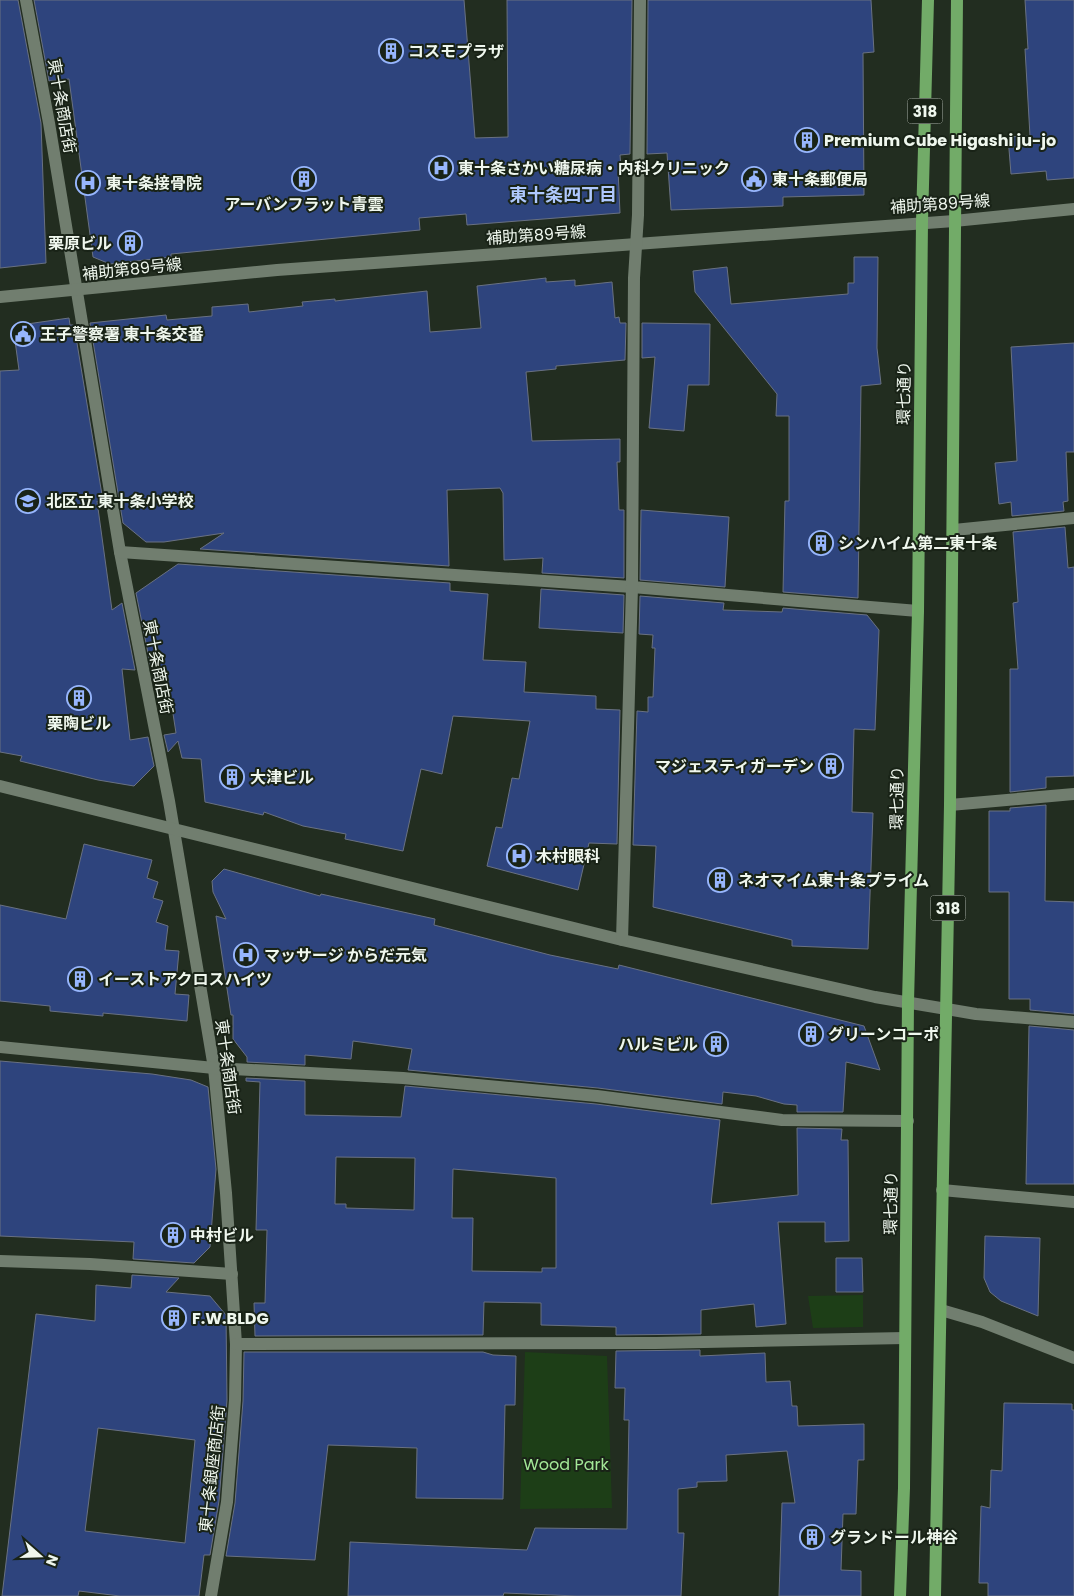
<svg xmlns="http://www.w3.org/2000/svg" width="1074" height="1596" viewBox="0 0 1074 1596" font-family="Poppins,'Noto Sans JP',sans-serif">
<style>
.green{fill:#1d3e17}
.building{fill:#2e447d;stroke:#697182;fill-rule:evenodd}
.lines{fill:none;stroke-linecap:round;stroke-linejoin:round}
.minor{stroke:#717e6f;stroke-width:12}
.major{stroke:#72ab68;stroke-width:12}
.labels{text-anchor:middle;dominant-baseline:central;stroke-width:4;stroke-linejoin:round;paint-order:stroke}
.shield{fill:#192317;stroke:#afb7ae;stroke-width:1}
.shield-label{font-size:15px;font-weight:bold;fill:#eff7ee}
.poi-label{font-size:16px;font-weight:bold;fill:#eff7ee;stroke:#192317;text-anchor:start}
.street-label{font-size:16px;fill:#eff7ee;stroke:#192317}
.park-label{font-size:16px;fill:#a3e897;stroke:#192317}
.neighbourhood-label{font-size:18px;font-weight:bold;fill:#afc8fd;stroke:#192317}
</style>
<rect width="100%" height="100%" fill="#222d20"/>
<!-- green -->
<g class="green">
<polygon points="863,1295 863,1327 813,1328 808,1296"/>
<polygon points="525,1352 607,1356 612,1508 520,1509"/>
</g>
<!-- building -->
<g class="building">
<polygon points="0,0 18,0 41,123 46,263 0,268"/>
<polygon points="34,0 464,0 475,138 508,137 507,0 632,0 630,154 620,155 621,169 618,169 620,213 467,225 466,214 419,218 420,230 171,254 171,257 110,264 93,257 69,79 49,81"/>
<polygon points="648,0 871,0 874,52 863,53 864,195 783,197 783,206 671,210 667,153 647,154"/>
<polygon points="1025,0 1074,0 1074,178 1047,180 1046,171 1011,174 1008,137 1030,136 1025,49 1028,49"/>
<polygon points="854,257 878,257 877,348 881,384 861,386 858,598 783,592 785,501 789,501 789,416 776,416 777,394 695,292 693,271 727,267 731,304 848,294 848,283 854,283"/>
<polygon points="546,278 546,282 575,280 575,286 612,282 615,318 619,317 620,323 626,323 625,360 556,366 556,369 526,372 532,441 620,439 620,462 617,462 619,510 624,510 624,578 542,573 543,558 504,560 503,493 500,488 447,490 449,566 200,549 224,533 164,542 146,542 123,523 90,323 166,315 167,320 212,316 212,307 248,304 249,312 303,306 302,302 335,299 335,301 427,291 430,332 481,328 477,286"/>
<polygon points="69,318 70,325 74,325 104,507 97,501 112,610 122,603 135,670 122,669 130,740 148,737 154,766 134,786 98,780 20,761 22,756 0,752 0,371 19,370 13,326"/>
<polygon points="642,323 710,324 709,385 688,385 684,431 649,428 655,357 642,358"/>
<polygon points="1074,343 1074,452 1066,452 1068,501 1063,502 1064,511 1012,516 1011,502 999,504 995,463 1017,461 1011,347"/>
<polygon points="641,510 729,517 725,587 640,580"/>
<polygon points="1065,527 1068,568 1074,567 1074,776 1046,777 1046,788 1010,792 1010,669 1018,669 1013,603 1018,602 1013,532"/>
<polygon points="178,564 450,583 450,591 488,594 483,660 526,662 524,692 596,696 596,709 620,710 617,844 589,843 578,890 487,866 496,827 502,828 512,778 519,779 530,721 453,716 442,774 421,769 403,851 345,839 346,834 303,826 264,812 263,815 205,802 201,759 182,758 178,741 168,752 164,735 176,733 167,675 152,673 136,593"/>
<polygon points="541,589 624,595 623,633 539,628"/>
<polygon points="640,596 724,603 723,610 782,612 783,608 867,615 879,630 875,730 854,729 852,812 873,813 868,949 792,946 792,940 653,907 656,846 633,845 637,711 648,712 648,697 653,697 655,648 652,648 653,635 639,634"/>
<polygon points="1046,805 1045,901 1074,902 1074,1014 1030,1010 1030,999 1009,999 1009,892 989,892 989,811 1010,811 1010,808"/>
<polygon points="84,844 152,860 147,878 158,882 153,898 163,901 156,922 168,926 165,950 179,951 175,994 189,995 187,1021 103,1013 103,1016 50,1011 50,1006 0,1001 0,905 66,919"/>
<polygon points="224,869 320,896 321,894 435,919 434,925 550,955 618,969 619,965 864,1026 880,1070 846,1062 843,1112 797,1112 797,1105 784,1104 756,1096 723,1092 722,1104 598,1088 408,1070 412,1049 353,1041 351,1059 305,1055 305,1065 247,1062 247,1057 233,1039 233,1015 231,1015 216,916 226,919 213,892 212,881"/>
<polygon points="1029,1026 1074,1030 1074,1184 1026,1184"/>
<polygon points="0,1061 152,1074 191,1080 208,1087 216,1169 210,1247 194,1263 133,1259 134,1242 0,1236"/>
<path d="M246,1078L305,1081V1115L401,1117L405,1086L596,1104L720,1120L711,1204L798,1195L797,1128L842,1129L841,1140H848L849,1241L825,1242V1222H778L786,1324L756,1327L754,1304L701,1310V1334L616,1335V1327L541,1325V1303L484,1302L483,1335L255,1336L254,1303H265L267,1230H256L260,1082L246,1081ZM336,1157L415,1158L414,1210L346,1208V1204H335ZM453,1169L556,1178V1268H542V1272L472,1271L473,1218H452Z"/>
<polygon points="985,1236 1040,1238 1038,1316 1001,1301 990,1292 984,1278"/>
<polygon points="836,1258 862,1258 863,1292 836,1292"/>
<path d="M132,1275L179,1278L166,1292L210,1296L226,1315L227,1400L219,1501L210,1555H204L199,1596H120L79,1591L78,1596H2L36,1314L95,1321L96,1285L131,1288ZM98,1428L195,1440L185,1543L85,1531Z"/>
<polygon points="700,1350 700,1356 765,1353 766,1382 790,1381 792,1406 797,1406 798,1426 864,1424 864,1460 858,1460 856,1514 843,1514 841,1570 861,1571 861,1596 779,1596 782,1503 795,1503 787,1451 726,1455 727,1481 697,1482 697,1487 678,1489 678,1533 684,1533 681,1596 577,1596 504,1593 503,1596 348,1596 350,1542 527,1550 535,1528 627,1529 629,1420 624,1420 625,1388 615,1388 616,1351"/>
<polygon points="244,1352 483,1352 493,1355 516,1356 515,1405 505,1405 503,1499 416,1498 417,1448 328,1445 315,1560 226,1556 235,1503 243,1401"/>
<polygon points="1004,1403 1072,1404 1072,1410 1074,1410 1074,1596 988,1596 988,1583 979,1583 981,1506 990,1508 991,1470 1002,1471"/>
</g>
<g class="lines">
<!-- minor -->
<g class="minor">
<polyline points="26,0 49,123 120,552 169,801 214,1068 226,1193 236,1344 235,1400 227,1502 211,1596"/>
<polyline points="0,297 277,270 954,221 1074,209"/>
<polyline points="954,530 1074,518"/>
<polyline points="120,552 632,587 918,611"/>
<polyline points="0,786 622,940 875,997 976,1014 1074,1022"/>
<polyline points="950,805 1074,794"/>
<polyline points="622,940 632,587 634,278 638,215 640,0"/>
<polyline points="0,1047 214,1068 403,1078 597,1096 782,1120 908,1121"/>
<polyline points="942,1190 1074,1202"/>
<polyline points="0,1261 90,1264 232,1274"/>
<polyline points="941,1310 982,1322 1074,1358"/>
<polyline points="236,1344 656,1343 905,1338"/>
</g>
<!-- major -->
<g class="major">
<polyline points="900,1596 904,1488 908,1002 918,611 922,222 928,0"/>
<polyline points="935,1596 950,805 957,0"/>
</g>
</g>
<!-- icons -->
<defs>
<symbol id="building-ring" viewBox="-11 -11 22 22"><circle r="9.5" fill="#192317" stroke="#97b6fd" stroke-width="1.5"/><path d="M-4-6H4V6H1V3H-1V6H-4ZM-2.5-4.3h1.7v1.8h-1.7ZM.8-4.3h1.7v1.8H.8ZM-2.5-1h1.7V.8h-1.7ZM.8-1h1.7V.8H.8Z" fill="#97b6fd"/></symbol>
<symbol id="hospital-ring" viewBox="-11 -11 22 22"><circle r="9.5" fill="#192317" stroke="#97b6fd" stroke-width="1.5"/><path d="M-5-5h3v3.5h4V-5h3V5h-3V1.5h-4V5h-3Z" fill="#97b6fd"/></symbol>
<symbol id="civic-ring" viewBox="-11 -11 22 22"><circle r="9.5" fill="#192317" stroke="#97b6fd" stroke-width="1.5"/><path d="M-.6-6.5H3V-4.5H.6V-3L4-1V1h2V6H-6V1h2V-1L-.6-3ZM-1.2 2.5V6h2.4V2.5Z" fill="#97b6fd"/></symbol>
<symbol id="school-ring" viewBox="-11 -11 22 22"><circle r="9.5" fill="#192317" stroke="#97b6fd" stroke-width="1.5"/><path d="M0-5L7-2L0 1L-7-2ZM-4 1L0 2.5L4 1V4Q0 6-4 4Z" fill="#97b6fd"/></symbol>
</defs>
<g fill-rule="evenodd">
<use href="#building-ring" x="377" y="37" width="28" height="28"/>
<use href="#building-ring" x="793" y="126" width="28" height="28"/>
<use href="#hospital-ring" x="427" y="154" width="28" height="28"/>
<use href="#building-ring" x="290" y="165" width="28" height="28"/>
<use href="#civic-ring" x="740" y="165" width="28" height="28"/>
<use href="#hospital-ring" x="74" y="169" width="28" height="28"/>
<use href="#building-ring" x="116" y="229" width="28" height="28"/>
<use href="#civic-ring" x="9" y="320" width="28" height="28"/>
<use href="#school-ring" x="14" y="487" width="28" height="28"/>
<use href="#building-ring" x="807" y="529" width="28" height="28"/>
<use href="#building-ring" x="65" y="684" width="28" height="28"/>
<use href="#building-ring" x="817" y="752" width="28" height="28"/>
<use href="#building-ring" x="218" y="763" width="28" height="28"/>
<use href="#hospital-ring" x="505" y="842" width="28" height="28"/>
<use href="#building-ring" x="706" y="866" width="28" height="28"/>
<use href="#hospital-ring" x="232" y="941" width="28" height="28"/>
<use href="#building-ring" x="66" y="965" width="28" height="28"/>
<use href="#building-ring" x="797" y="1020" width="28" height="28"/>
<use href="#building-ring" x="702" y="1030" width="28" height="28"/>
<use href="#building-ring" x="159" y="1221" width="28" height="28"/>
<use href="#building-ring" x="160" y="1304" width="28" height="28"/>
<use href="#building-ring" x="798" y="1523" width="28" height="28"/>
</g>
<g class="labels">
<!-- shield labels -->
<g class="shield">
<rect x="907.5" y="98.5" width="35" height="25" rx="4"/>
<rect x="930.5" y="895.5" width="35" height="25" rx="4"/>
</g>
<g class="shield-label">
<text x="925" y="111">318</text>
<text x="948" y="908">318</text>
</g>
<!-- poi labels -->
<g class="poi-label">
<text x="408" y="51">コスモプラザ</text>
<text x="824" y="140">Premium Cube Higashi ju-jo</text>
<text x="458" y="168">東十条さかい糖尿病・内科クリニック</text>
<text x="772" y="179">東十条郵便局</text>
<text x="106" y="183">東十条接骨院</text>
<text x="304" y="204" text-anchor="middle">アーバンフラット青雲</text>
<text x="112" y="243" text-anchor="end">栗原ビル</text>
<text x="40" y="334">王子警察署 東十条交番</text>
<text x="46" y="501">北区立 東十条小学校</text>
<text x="838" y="543">シンハイム第二東十条</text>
<text x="79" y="723" text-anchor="middle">栗陶ビル</text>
<text x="814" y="766" text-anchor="end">マジェスティガーデン</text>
<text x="250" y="777">大津ビル</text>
<text x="536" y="856">木村眼科</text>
<text x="738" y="880">ネオマイム東十条プライム</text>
<text x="264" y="955">マッサージ からだ元気</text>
<text x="98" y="979">イーストアクロスハイツ</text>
<text x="828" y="1034">グリーンコーポ</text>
<text x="698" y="1044" text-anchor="end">ハルミビル</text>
<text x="190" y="1235">中村ビル</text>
<text x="192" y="1318">F.W.BLDG</text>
<text x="830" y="1537">グランドール神谷</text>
</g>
<!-- street labels -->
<g class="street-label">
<text transform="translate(62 106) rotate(80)">東十条商店街</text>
<text transform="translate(940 204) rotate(-4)">補助第89号線</text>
<text transform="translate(536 235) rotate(-4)">補助第89号線</text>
<text transform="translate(132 269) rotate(-6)">補助第89号線</text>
<text transform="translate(904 393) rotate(-89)">環七通り</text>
<text transform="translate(158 667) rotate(79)">東十条商店街</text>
<text transform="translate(897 798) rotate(-89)">環七通り</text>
<text transform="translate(228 1067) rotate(82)">東十条商店街</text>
<text transform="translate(891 1203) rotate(-89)">環七通り</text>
<text transform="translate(212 1469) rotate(-84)">東十条銀座商店街</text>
</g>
<!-- park labels -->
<g class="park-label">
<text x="566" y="1464">Wood Park</text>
</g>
<!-- neighbourhood labels -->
<g class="neighbourhood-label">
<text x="563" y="194">東十条四丁目</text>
</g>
</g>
<!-- north arrow -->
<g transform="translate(40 1556) rotate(110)" stroke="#192317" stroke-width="4" paint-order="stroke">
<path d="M0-4L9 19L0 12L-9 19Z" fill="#eff7ee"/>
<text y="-8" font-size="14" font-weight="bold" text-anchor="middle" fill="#eff7ee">N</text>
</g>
</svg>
